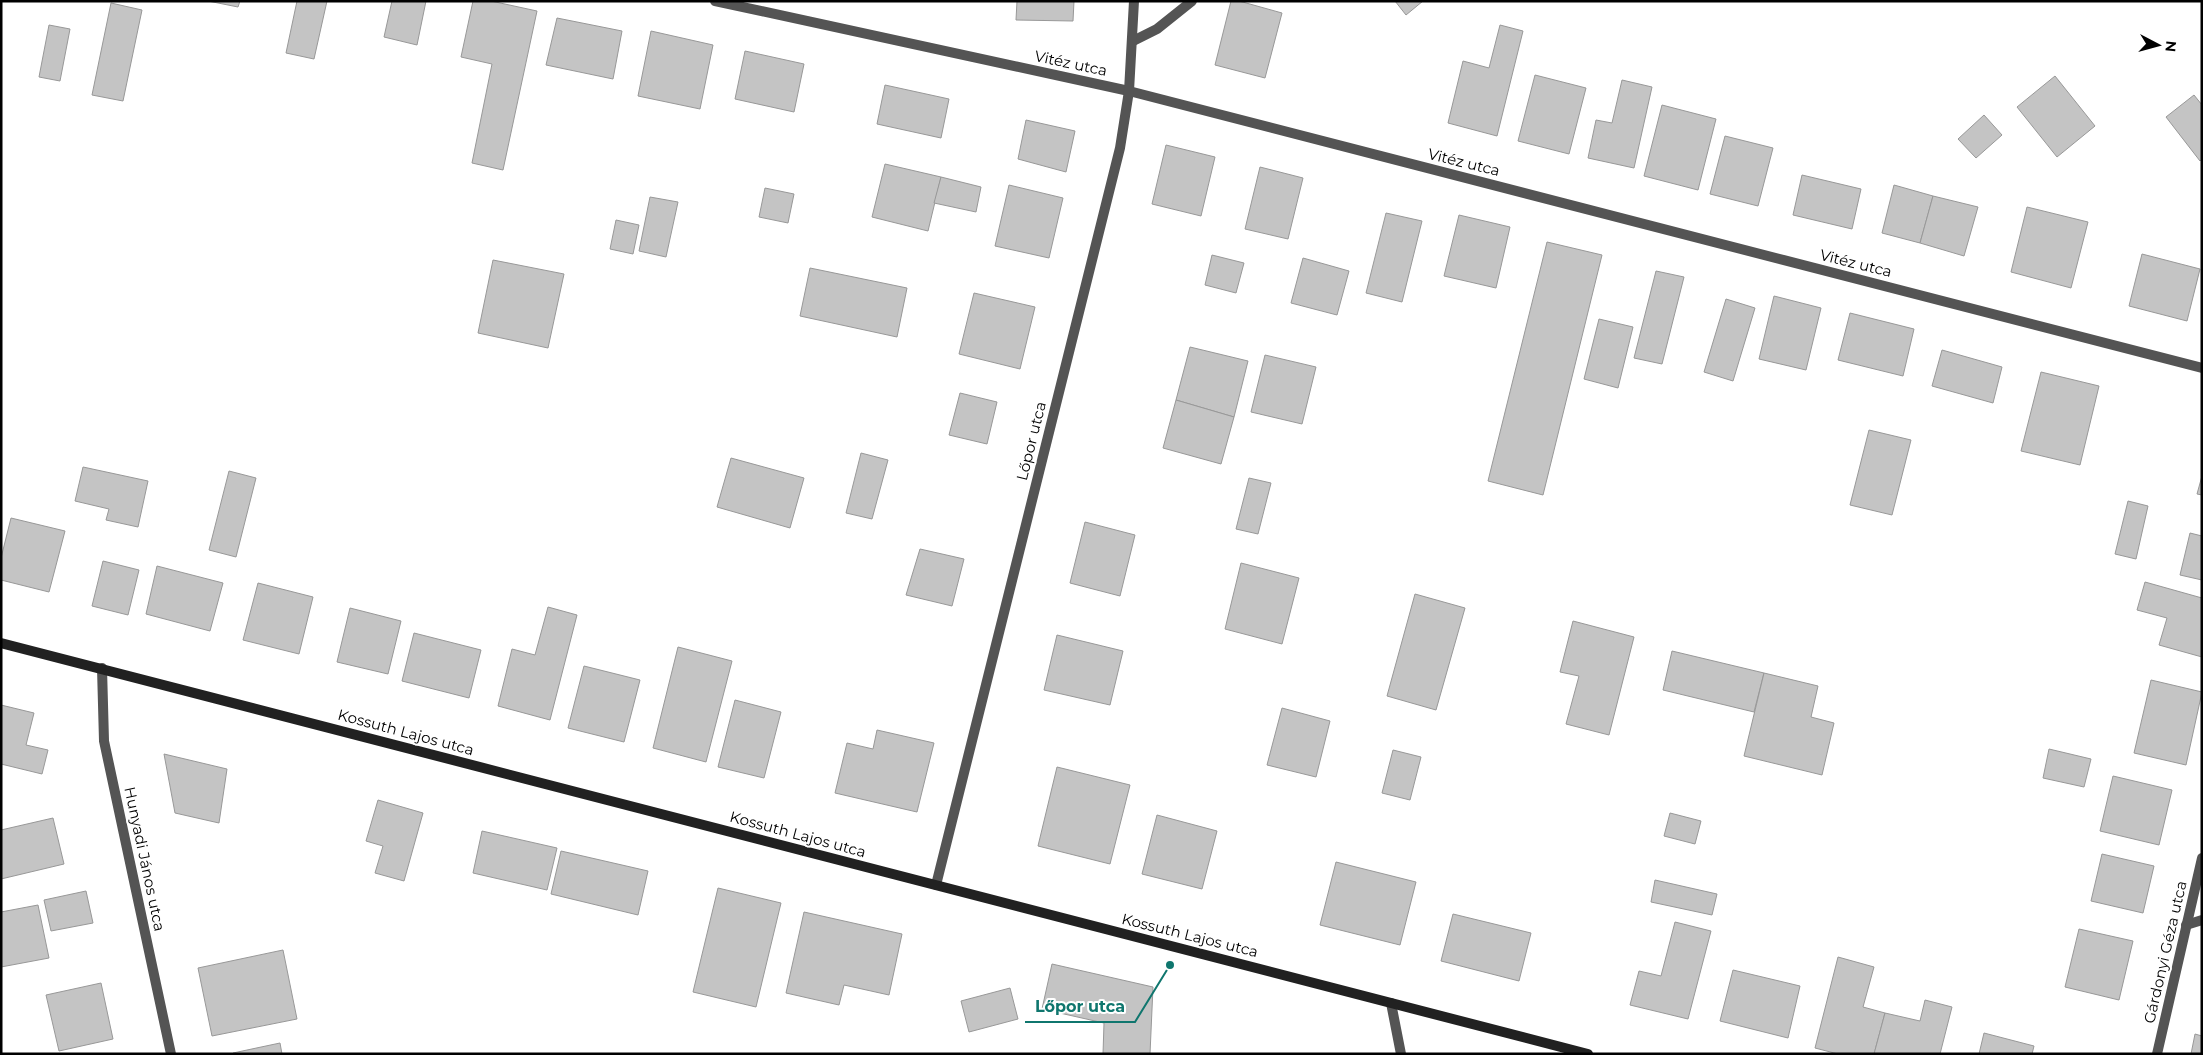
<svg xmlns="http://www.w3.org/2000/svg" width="2203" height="1055" viewBox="0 0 2203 1055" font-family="Montserrat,sans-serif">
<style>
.building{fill:#c4c4c4;stroke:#989898}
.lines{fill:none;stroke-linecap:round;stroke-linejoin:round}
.minor{stroke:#545454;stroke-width:10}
.secondary{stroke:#212121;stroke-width:10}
.labels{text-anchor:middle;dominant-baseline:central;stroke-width:4;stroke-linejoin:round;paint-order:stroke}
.street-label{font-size:15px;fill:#000;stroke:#fff}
.leader{fill:none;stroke:#0f766e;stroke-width:2}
.callout-dot{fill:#0f766e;stroke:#fff;stroke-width:2}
.callout-label{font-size:16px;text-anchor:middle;font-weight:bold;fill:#0f766e;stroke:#fff;stroke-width:4;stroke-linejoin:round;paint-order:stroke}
</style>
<rect width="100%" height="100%" fill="#fff"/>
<!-- building -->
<g class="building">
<polygon points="208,1 240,1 238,7"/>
<polygon points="297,1 327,1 314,59 286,53"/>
<polygon points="392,1 426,1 417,45 384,37"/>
<polygon points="473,1 491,1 537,11 503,170 472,163 492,64 461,57"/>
<polygon points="1017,1 1074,1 1073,21 1016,20"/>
<polygon points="1231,1 1239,1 1282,13 1265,78 1215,65"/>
<polygon points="1395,1 1423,1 1406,15"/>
<polygon points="111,3 142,10 123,101 92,95"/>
<polygon points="557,18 622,31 613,79 546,65"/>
<polygon points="49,25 70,29 60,81 39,77"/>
<polygon points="1500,25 1523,31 1497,136 1448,123 1463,61 1489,68"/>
<polygon points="651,31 713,45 700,109 638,96"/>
<polygon points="745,51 804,64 794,112 735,99"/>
<polygon points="1535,75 1586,88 1569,154 1518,141"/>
<polygon points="2055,76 2095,126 2057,157 2017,107"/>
<polygon points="1622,80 1652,87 1634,168 1588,158 1596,120 1612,123"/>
<polygon points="885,85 949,99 941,138 877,124"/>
<polygon points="2194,95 2202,105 2202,159 2200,161 2166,117"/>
<polygon points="1662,105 1716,119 1698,190 1644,176"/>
<polygon points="1984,115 2002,135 1976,158 1958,139"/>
<polygon points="1026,120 1075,131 1066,172 1018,159"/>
<polygon points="1725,136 1773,148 1758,206 1710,194"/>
<polygon points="1166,145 1215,157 1201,216 1152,204"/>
<polygon points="885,164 941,177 928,231 872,217"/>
<polygon points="1260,167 1303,178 1288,239 1245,229"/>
<polygon points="1802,175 1861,189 1852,229 1793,215"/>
<polygon points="941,177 981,187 976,212 934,203"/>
<polygon points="1009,185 1063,198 1049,258 995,246"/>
<polygon points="1894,185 1933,196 1920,243 1882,233"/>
<polygon points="765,188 794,194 788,223 759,217"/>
<polygon points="1933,196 1978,207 1964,256 1920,243"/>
<polygon points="650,197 678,202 666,257 639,251"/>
<polygon points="2027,207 2088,222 2071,288 2011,272"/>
<polygon points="1386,213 1422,221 1402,302 1366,293"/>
<polygon points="1459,215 1510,227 1496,288 1444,276"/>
<polygon points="616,220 639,225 633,254 610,249"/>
<polygon points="1547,242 1602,255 1543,495 1488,481"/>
<polygon points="2142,254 2200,269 2187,321 2129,306"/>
<polygon points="1212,255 1244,263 1236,293 1205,285"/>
<polygon points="1303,258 1349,271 1337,315 1291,303"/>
<polygon points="493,260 564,274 548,348 478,333"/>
<polygon points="810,268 907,288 897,337 800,316"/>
<polygon points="1656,271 1684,277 1662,364 1634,358"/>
<polygon points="974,293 1035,307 1020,369 959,354"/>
<polygon points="1774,296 1821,308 1806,370 1759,359"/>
<polygon points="1726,299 1755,308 1733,381 1704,372"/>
<polygon points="1850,313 1914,329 1903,376 1838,360"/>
<polygon points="1599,319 1633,327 1618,388 1584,379"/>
<polygon points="1190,347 1248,361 1234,417 1176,400"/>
<polygon points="1942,350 2002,367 1993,403 1932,386"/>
<polygon points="1265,355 1316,367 1302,424 1251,412"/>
<polygon points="2041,372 2099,386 2080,465 2021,451"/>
<polygon points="960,393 997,402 987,444 949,435"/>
<polygon points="1176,400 1234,417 1221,464 1163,448"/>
<polygon points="1869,430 1911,440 1892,515 1850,505"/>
<polygon points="861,453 888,460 872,519 846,513"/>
<polygon points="731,458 804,478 790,528 717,507"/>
<polygon points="83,467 148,481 138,527 106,520 109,509 75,501"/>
<polygon points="229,471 256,478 236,557 209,550"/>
<polygon points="2202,476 2202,495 2197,494"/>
<polygon points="1249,478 1271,483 1258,534 1236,529"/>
<polygon points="2128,501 2148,506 2136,559 2115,554"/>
<polygon points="11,518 65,531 49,592 1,580 1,558"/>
<polygon points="1085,522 1135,535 1120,596 1070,583"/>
<polygon points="2190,533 2202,536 2202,580 2180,575"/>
<polygon points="920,549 964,559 952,606 906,595"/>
<polygon points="103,561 139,570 128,615 92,606"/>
<polygon points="1241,563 1299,578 1282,644 1225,629"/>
<polygon points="157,566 223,583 210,631 146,614"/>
<polygon points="2145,582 2202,598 2202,657 2159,645 2167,618 2137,610"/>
<polygon points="258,583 313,597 299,654 243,640"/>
<polygon points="1415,594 1465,608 1436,710 1387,696"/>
<polygon points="548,607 577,615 550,720 498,706 512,649 535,655"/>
<polygon points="350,608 401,621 388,674 337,662"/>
<polygon points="1573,621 1634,637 1609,735 1566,724 1579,676 1560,672"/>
<polygon points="414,633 481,650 469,698 402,681"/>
<polygon points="1057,635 1123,651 1110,705 1044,690"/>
<polygon points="678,647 732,661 706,762 653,748"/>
<polygon points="1672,651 1764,673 1754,712 1663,690"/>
<polygon points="584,666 640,680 624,742 568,728"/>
<polygon points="1764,673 1818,686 1811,717 1834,723 1822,775 1744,756"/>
<polygon points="2151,680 2202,692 2186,765 2134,753"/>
<polygon points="735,700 781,712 764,778 718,767"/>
<polygon points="1,705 34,713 26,745 48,750 42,774 1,764"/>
<polygon points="1282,708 1330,721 1316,777 1267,765"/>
<polygon points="877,730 934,743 917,812 835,793 847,743 873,749"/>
<polygon points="2049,749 2091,759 2084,787 2043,778"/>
<polygon points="1393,750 1421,757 1410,800 1382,793"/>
<polygon points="164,754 227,769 219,823 175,813"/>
<polygon points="1057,767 1130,785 1110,864 1038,846"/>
<polygon points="2113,776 2172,790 2159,845 2100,831"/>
<polygon points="378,800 423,813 404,881 375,873 383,846 366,841"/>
<polygon points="1670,813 1701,821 1695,844 1664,836"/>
<polygon points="1157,815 1217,831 1202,889 1142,874"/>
<polygon points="53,818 64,864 1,879 1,830"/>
<polygon points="482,831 557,848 547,890 473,873"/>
<polygon points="561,851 648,871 638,915 551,894"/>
<polygon points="2102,854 2154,866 2143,913 2091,901"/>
<polygon points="1336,862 1416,882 1400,945 1320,925"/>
<polygon points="1655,880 1717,894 1712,915 1651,902"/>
<polygon points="718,888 781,903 756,1007 693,992"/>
<polygon points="86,891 93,923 51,931 44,900"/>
<polygon points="38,905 49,958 1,967 1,912"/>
<polygon points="804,912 902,934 889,995 844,985 839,1005 786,993"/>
<polygon points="1453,914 1531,933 1519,981 1441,961"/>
<polygon points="1675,922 1711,931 1688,1019 1630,1005 1639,971 1661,976"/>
<polygon points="2079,929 2133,941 2119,1000 2065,987"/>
<polygon points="283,950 297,1019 212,1036 198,968"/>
<polygon points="1838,957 1874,967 1863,1007 1885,1013 1874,1054 1838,1054 1815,1048"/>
<polygon points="1052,964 1153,987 1150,1054 1103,1054 1104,1023 1042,1009"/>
<polygon points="1733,970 1800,986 1788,1038 1720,1021"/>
<polygon points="101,983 113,1039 59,1051 46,995"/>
<polygon points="1010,988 1018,1019 969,1032 961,1001"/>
<polygon points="1925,1000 1952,1007 1940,1054 1874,1054 1885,1013 1920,1021"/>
<polygon points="1984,1033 2034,1046 2032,1054 1979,1054"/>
<polygon points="2195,1034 2202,1036 2202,1054 2191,1054"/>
<polygon points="280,1043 282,1054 233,1054 233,1053"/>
</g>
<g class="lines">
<!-- minor -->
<g class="minor">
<polyline points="715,1 1129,91 2202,368"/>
<polyline points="1133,41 1157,29 1192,1"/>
<polyline points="102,668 104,741 171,1054"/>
<polyline points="936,885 1120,148 1129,91 1134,1"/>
<polyline points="2186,925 2202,920"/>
<polyline points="1391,1003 1401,1054"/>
<polyline points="2157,1054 2202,858"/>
</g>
<!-- secondary -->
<polyline class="secondary" points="1,643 1588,1054"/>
</g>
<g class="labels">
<!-- street labels -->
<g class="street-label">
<text transform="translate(1071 63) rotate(12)">Vitéz utca</text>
<text transform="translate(1464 162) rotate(14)">Vitéz utca</text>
<text transform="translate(1856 263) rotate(14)">Vitéz utca</text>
<text transform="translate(1031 441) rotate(-76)">Lőpor utca</text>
<text transform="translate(406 732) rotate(15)">Kossuth Lajos utca</text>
<text transform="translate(798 834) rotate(15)">Kossuth Lajos utca</text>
<text transform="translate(145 859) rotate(78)">Hunyadi János utca</text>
<text transform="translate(1190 935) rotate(14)">Kossuth Lajos utca</text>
<text transform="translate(2165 952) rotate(-77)">Gárdonyi Géza utca</text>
</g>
</g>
<!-- callouts -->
<path class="leader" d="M1170 965L1135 1022H1025"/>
<circle class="callout-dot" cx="1170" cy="965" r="5"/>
<g class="callout-label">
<text x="1080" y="1012">Lőpor utca</text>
</g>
<!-- border -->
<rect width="2203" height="1055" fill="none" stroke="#000000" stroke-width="5"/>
<!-- north arrow -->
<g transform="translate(2158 45) rotate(96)" stroke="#ffffff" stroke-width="4" paint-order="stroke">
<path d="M0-4L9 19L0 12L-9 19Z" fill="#000000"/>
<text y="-8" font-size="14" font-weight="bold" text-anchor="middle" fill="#000000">N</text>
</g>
</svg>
